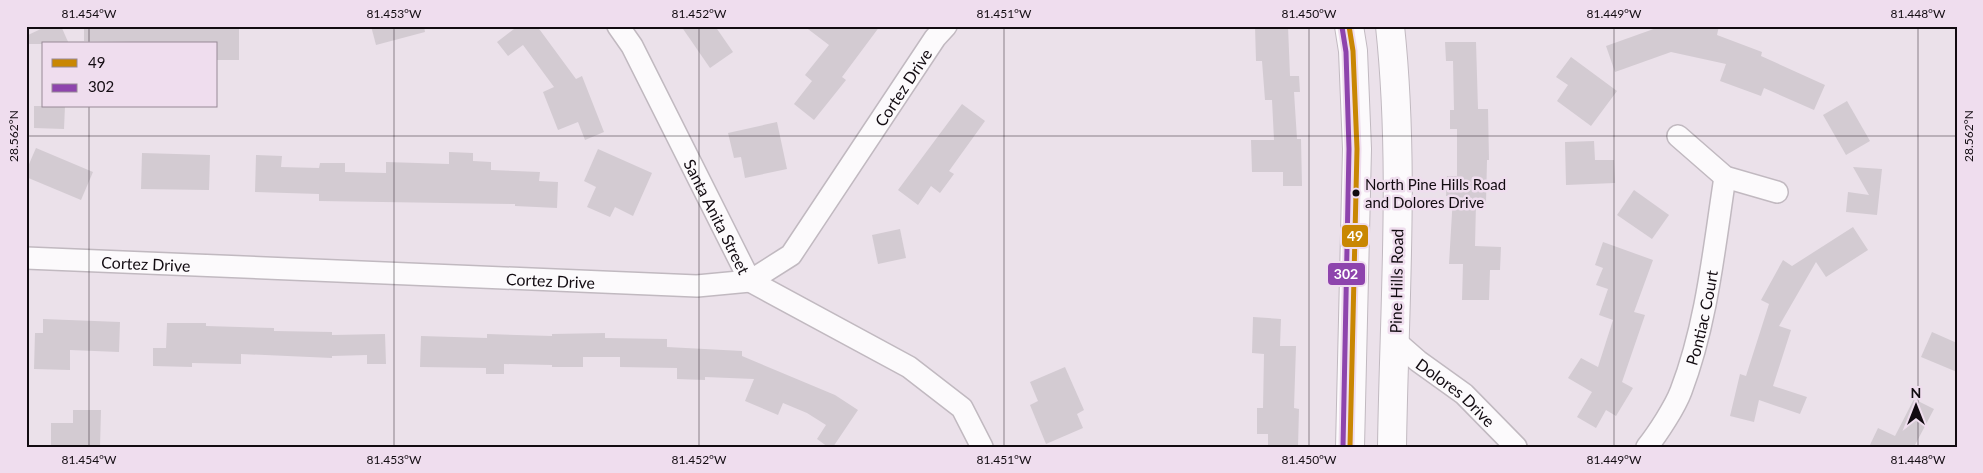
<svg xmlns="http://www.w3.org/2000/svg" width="1983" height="473" viewBox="0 0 1983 473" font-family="Lato,sans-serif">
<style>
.building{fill:#d3cbd2}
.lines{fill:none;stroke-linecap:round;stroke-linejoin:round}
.minor-casing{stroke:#c1b9c0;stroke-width:24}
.major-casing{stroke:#c1b9c0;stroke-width:30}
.minor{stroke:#fcfafc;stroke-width:21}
.major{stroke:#fcfafc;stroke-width:28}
.bus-1-casing{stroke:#efddee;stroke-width:9}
.bus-2-casing{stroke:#efddee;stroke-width:9}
.bus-1{stroke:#c98703;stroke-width:5}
.bus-2{stroke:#8e44ad;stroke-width:5}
.ticks{fill:none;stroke:#120b11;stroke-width:1;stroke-opacity:0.45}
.bus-dot{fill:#120b11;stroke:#efddee;stroke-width:2}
.labels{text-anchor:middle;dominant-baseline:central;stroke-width:5;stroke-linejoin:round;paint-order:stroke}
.bus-label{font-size:15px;fill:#120b11;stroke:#efddee;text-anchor:start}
.street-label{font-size:16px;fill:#120b11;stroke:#efddee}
.line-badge{stroke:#efddee;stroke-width:2}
.badge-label{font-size:14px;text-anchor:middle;font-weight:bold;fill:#fff}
.neatline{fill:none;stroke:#120b11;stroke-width:2}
.ticks-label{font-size:12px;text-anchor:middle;fill:#120b11}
</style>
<rect width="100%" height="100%" fill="#ebe1ea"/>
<!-- building -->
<g class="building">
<polygon points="47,26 61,26 69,44 26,44 26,36"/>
<polygon points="84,26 239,26 239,60 216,60 216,44 130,44 130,42 84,41"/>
<polygon points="371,26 424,26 425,32 376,45"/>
<polygon points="518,26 537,26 576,79 582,76 604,132 585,140 578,122 558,130 543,92 554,87 523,45 508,56 497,42"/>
<polygon points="681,26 715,26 733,52 710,68"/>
<polygon points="804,26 880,26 842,77 846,80 814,120 794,104 812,81 805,75 829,45"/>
<polygon points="1255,26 1288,26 1290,76 1299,76 1300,92 1294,92 1297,139 1301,139 1302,186 1283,186 1283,172 1252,172 1251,140 1274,140 1272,100 1265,100 1262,61 1256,61"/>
<polygon points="1662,26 1719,26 1717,35 1762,52 1761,56 1825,85 1814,110 1764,88 1761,96 1720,81 1726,64 1671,52 1615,72 1606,46"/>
<polygon points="1445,42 1476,42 1478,109 1488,109 1489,160 1487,160 1486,204 1476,203 1475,246 1501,247 1500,270 1490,270 1489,300 1462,300 1463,264 1449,264 1453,196 1446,196 1447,176 1457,176 1457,129 1450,129 1450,110 1454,110 1453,61 1446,61"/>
<polygon points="1571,57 1617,91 1591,126 1557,101 1568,85 1556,77"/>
<polygon points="1847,101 1870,141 1846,155 1823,115"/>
<polygon points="962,104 985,121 949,171 954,174 940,193 931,186 918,205 898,190"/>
<polygon points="34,106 65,106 64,129 34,128"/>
<polygon points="777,122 787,169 745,178 741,157 734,158 728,133"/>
<polygon points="1594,141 1595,160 1614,160 1615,183 1566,185 1565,142"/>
<polygon points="36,148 93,172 81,200 26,177 26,171"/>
<polygon points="598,149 652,173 633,216 615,207 610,217 587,207 596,187 584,181"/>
<polygon points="449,152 473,153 473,161 491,162 491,170 540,172 539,181 558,182 557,208 515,206 515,204 319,201 319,194 255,192 256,155 282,156 281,167 319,168 320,163 345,163 345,172 386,173 386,162 449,164"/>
<polygon points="142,153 210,155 209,190 141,189"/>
<polygon points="1853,167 1882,169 1877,215 1846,212 1848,192 1869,195"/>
<polygon points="1634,190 1669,215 1652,239 1617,215"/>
<polygon points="1853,227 1868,250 1826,277 1816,262 1779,326 1791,330 1773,386 1807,397 1800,414 1759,400 1754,422 1730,416 1740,374 1746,376 1769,304 1761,300 1783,260 1792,266"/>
<polygon points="900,229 906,258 878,264 872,235"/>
<polygon points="1603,242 1653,260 1634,312 1645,315 1622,382 1633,388 1616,416 1606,410 1596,428 1577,417 1592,392 1568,378 1581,358 1598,367 1613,320 1599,315 1608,289 1596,285 1603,268 1595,265"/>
<polygon points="1253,317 1281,319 1280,346 1296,346 1294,408 1299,409 1298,447 1268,447 1268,434 1257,434 1257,408 1263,408 1264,354 1252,353"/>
<polygon points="43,319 120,322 119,352 70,350 70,370 34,369 35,333 43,333"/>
<polygon points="167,323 206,323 206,326 274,328 274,331 332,332 332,335 385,334 386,364 367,364 367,355 332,356 332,358 241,354 241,364 192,363 192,367 153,366 153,348 166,348"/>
<polygon points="1932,332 1957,343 1957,372 1921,357"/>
<polygon points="605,333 605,338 667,339 667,347 742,351 742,356 835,395 858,410 833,447 828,447 817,439 826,425 807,413 783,403 778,415 745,401 754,379 705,377 705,380 677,379 677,368 620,367 620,357 583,357 583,367 552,367 552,365 504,364 504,374 486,374 486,368 420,367 421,336 487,338 487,334 552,336 552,334"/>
<polygon points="1065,367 1084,410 1077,414 1083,428 1046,444 1030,405 1038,401 1030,382"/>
<polygon points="1914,399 1934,409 1915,445 1918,447 1869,447 1878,428 1895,436"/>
<polygon points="73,410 101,410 100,447 51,447 51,423 73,423"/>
</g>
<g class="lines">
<defs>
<g id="minor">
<path id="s1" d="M618,26L632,46L750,281L909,367L962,408L982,447"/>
<polyline points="1678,136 1725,177 1777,192"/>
<path id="s2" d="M26,258L697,286L750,281L791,255L935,38L946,26"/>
<path id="s3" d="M1394,340L1418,361L1464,394L1516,447"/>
<path id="s4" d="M1647,447C1658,433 1675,407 1681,391C1707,323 1714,248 1725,177"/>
</g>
<g id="major">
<polyline points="1349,26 1353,51 1357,149 1350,447"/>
<path d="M1390,26C1405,166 1394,307 1392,447"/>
</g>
</defs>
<!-- minor casing -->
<use href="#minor" class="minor-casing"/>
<!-- major casing -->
<use href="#major" class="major-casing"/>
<!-- minor -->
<use href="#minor" class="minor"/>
<!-- major -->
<use href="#major" class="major"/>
<defs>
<polyline id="bus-1" points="1349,26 1353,51 1357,149 1350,447"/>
<polyline id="bus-2" points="1342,27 1346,52 1349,149 1343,447"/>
</defs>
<!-- bus-1 casing -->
<use href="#bus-1" class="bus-1-casing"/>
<!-- bus-2 casing -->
<use href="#bus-2" class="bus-2-casing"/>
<!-- bus-1 -->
<use href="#bus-1" class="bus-1"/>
<!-- bus-2 -->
<use href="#bus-2" class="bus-2"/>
</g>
<!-- ticks -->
<path class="ticks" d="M89,26V44M394,26V447M699,26V447M1004,26V447M1309,26V447M1614,26V447M1918,26V447M89,106V447M26,136H1957"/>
<!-- markers -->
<circle class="bus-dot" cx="1356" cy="193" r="4.5"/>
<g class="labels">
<!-- bus labels -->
<g class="bus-label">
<text x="1365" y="184">North Pine Hills Road<tspan x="1365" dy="18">and Dolores Drive</tspan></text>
</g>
<!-- street labels -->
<g class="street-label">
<text stroke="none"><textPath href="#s2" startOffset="975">Cortez Drive</textPath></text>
<text stroke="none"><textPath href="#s1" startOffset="215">Santa Anita Street</textPath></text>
<text stroke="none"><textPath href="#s2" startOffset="120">Cortez Drive</textPath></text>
<text stroke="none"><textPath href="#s2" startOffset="525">Cortez Drive</textPath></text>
<text transform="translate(1396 281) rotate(-89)">Pine Hills Road</text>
<text stroke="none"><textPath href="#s4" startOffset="142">Pontiac Court</textPath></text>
<text stroke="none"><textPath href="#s3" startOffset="81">Dolores Drive</textPath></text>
</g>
</g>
<g class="line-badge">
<rect x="1341" y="224" width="28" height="24" rx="5" fill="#c98703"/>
<rect x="1327" y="262" width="39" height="24" rx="5" fill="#8e44ad"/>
</g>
<g class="badge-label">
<text x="1355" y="241">49</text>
<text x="1346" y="279">302</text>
</g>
<!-- border -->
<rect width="1983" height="473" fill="none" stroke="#efddee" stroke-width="55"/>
<!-- legend -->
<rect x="42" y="42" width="175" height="65" fill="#efddee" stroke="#978996"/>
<rect x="52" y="59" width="25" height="8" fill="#c98703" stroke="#978996"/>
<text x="88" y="68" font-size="15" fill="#120b11">49</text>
<rect x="52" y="84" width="25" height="8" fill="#8e44ad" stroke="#978996"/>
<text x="88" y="92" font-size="15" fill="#120b11">302</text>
<!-- north arrow -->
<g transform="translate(1916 406)" stroke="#efddee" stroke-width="4" paint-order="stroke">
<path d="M0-4L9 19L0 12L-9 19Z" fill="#120b11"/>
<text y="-8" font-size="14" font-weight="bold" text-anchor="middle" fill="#120b11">N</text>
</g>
<rect x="28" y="28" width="1928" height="418" class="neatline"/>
<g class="ticks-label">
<text x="89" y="18">81.454°W</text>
<text x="394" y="18">81.453°W</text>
<text x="699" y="18">81.452°W</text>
<text x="1004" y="18">81.451°W</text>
<text x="1309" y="18">81.450°W</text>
<text x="1614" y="18">81.449°W</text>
<text x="1918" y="18">81.448°W</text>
<text transform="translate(14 136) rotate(-90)" y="4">28.562°N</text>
<text transform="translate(1969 136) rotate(-90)" y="4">28.562°N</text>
<text x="89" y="464">81.454°W</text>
<text x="394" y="464">81.453°W</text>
<text x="699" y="464">81.452°W</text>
<text x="1004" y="464">81.451°W</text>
<text x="1309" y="464">81.450°W</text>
<text x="1614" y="464">81.449°W</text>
<text x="1918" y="464">81.448°W</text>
</g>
</svg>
